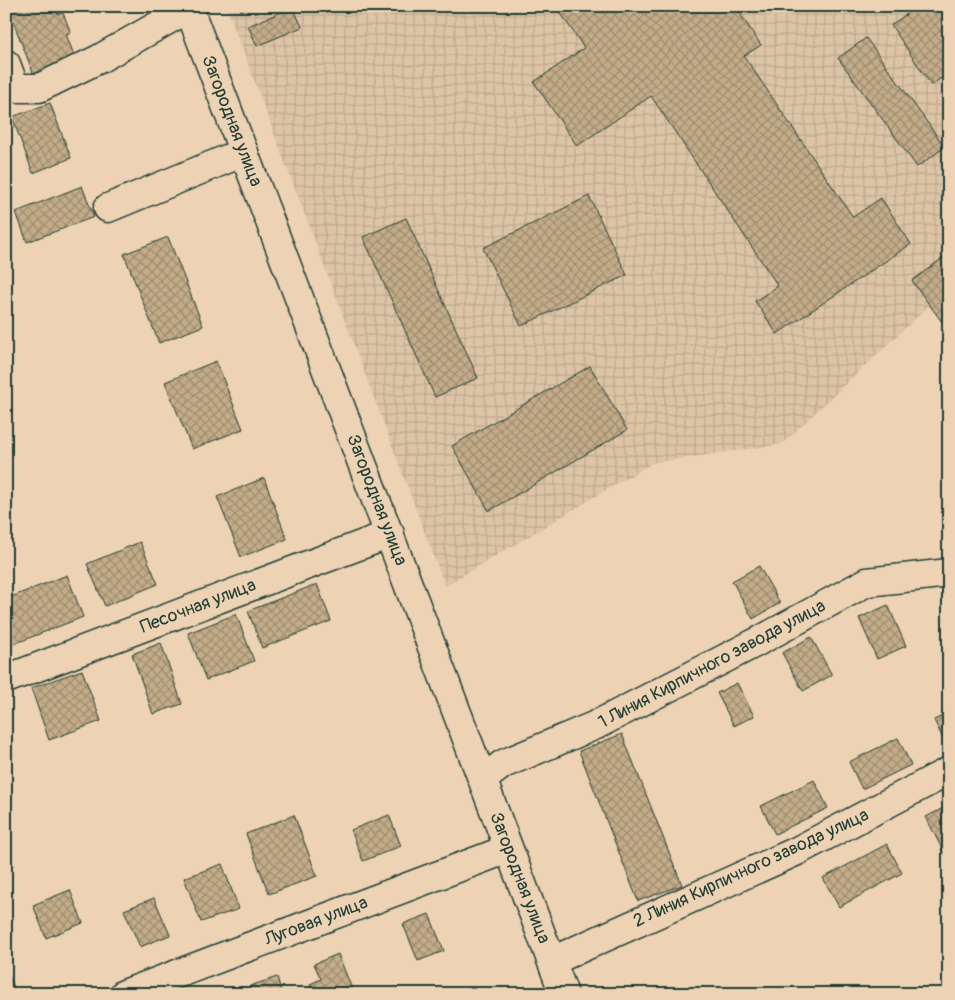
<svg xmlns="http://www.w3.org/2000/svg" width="955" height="1000" viewBox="0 0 955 1000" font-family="Pangolin,sans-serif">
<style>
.industrial{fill:url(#industrial-grid)}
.building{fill:url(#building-cross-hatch);stroke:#1f3d34}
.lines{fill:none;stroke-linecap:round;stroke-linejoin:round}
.minor-casing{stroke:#1f3d34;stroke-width:31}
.minor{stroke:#edd3b4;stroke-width:28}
.labels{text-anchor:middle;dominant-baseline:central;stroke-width:4;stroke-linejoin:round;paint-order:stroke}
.street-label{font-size:18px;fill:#1f3d34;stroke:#edd3b4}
</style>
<defs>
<pattern id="industrial-grid" width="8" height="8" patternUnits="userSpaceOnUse" patternTransform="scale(1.25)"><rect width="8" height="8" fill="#ddc4a5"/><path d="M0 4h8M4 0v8" fill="none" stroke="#bda98f"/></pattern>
<pattern id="building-cross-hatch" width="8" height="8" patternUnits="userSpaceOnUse" patternTransform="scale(1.25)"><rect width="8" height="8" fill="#c4ac89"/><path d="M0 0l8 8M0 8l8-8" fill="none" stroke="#9f8d71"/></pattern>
</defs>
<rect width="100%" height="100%" fill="#edd3b4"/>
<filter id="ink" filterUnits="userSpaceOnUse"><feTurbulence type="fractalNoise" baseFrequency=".02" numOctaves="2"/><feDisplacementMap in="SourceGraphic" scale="10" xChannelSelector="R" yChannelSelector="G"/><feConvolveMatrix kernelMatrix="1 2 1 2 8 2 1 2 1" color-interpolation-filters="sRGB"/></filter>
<g filter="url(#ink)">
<!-- industrial -->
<polygon class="industrial" points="226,6 949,6 949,287 782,444 652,463 445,586"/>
<!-- building -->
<g class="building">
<polygon points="7,6 55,6 58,14 63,13 71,33 66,34 77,63 36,80"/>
<polygon points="239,6 253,6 241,11"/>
<polygon points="556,6 735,6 761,45 744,56 853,217 881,198 911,244 777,334 755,301 778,286 651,96 577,146 534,82 584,48"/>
<polygon points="918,6 944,6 949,14 949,73 931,85 891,25"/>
<polygon points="293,7 302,27 257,46 248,26"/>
<polygon points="866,38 945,147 917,167 838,58"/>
<polygon points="50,103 71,158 33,173 12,117"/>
<polygon points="82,186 94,217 27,242 16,212"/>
<polygon points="589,196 627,275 521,326 483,248"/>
<polygon points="406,218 478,378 435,397 363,237"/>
<polygon points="168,237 203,326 159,343 124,254"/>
<polygon points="948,254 949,317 942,322 912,281"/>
<polygon points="216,361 243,429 192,449 165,382"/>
<polygon points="590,366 627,430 489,511 452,446"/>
<polygon points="264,478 287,539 241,557 217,497"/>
<polygon points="140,542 158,584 105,606 87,564"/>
<polygon points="759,566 780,603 753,619 732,581"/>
<polygon points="67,575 83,617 11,645 6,633 6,599"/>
<polygon points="317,584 331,621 262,648 248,611"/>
<polygon points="888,605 906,646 877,659 859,618"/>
<polygon points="236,614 254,661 206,680 188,633"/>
<polygon points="811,637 832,675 803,691 782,653"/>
<polygon points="161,643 182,704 153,714 132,654"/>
<polygon points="82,670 101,721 49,740 31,688"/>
<polygon points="737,683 754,716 734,726 717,693"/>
<polygon points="949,713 949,747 947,747 934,720"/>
<polygon points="622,734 682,885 638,901 579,751"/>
<polygon points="898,738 911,765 862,789 849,762"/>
<polygon points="814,780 828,808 775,834 761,806"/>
<polygon points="949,805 949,860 948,861 926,817"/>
<polygon points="294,815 317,876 269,894 246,834"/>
<polygon points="389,815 401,846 363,861 351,830"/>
<polygon points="887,844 902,873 839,907 823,878"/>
<polygon points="222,864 239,909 201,922 184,878"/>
<polygon points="70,890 83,923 46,938 33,905"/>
<polygon points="154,898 170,935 140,947 124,910"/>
<polygon points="429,914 444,951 418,961 403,924"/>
<polygon points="338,954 354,994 314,994 310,984 321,979 314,964"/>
<polygon points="6,968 16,992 11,994 6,994"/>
<polygon points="277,977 282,994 252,994 250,986"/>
</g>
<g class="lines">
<defs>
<g id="minor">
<polyline points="188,6 564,994"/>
<polyline points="6,64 15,88 39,88 99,59 189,8"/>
<polyline points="108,208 244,152"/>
<polyline points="6,679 390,534"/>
<polyline points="483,779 503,764 596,725 757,642 867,582 949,573"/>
<polyline points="552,961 797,851 949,771"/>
<polyline points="124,994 508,849"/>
</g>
</defs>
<!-- minor casing -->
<use href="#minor" class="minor-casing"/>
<!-- minor -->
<use href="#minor" class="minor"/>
</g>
</g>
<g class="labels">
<!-- street labels -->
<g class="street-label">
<text transform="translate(232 121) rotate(69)">Загородная улица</text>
<text transform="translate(377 500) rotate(69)">Загородная улица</text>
<text transform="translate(198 606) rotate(-21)">Песочная улица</text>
<text transform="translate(712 664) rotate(-28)">1 Линия Кирпичного завода улица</text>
<text transform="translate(751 868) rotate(-25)">2 Линия Кирпичного завода улица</text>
<text transform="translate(520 878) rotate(69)">Загородная улица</text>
<text transform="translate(316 921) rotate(-21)">Луговая улица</text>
</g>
</g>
<!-- margin -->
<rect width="955" height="1000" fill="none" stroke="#edd3b4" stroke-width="25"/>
<rect x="12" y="12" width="930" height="975" fill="none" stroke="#1f3d34" stroke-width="2" filter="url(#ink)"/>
</svg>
